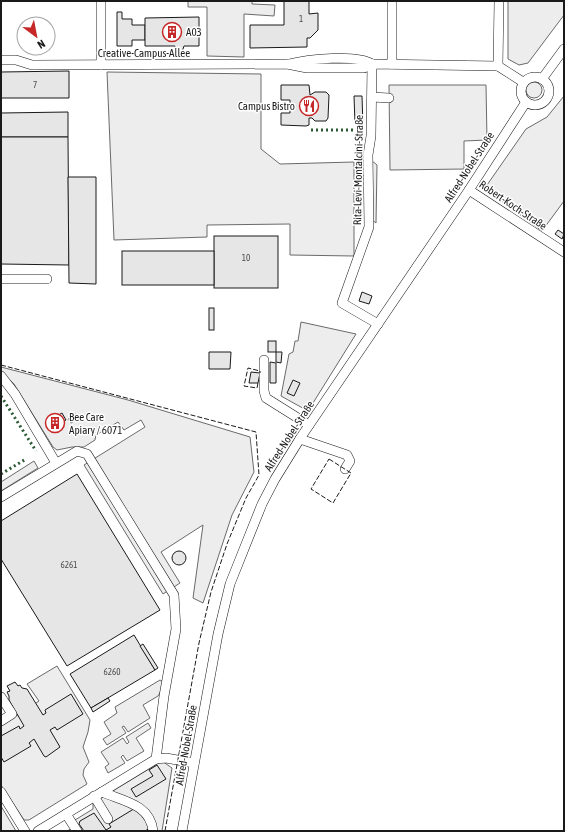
<svg xmlns="http://www.w3.org/2000/svg" width="565" height="832" viewBox="0 0 565 832" font-family="'Asap Condensed',sans-serif">
<style>
.built{fill:#ededed;stroke:#6a6a6a}
.building{fill:#e6e6e6;stroke:#1a1a1a}
.lines{fill:none;stroke-linecap:round;stroke-linejoin:round}
.minor-casing{stroke:#1a1a1a;stroke-width:10}
.minor{stroke:#fff;stroke-width:9}
.hedge{stroke:#2b5a34;stroke-width:3;stroke-dasharray:2 3;stroke-linecap:butt}
.fence{stroke:#1a1a1a;stroke-width:1;stroke-dasharray:5 2;stroke-linecap:butt}
.labels{text-anchor:middle;dominant-baseline:central;stroke-width:3;stroke-linejoin:round;paint-order:stroke}
.number-label{font-size:9px;fill:#4d4d4d}
.poi-label{font-size:11px;fill:#1a1a1a;stroke:#fff;text-anchor:start}
.street-label{font-size:11px;fill:#1a1a1a;stroke:#fff}
</style>
<rect width="100%" height="100%" fill="#fff"/>
<!-- built -->
<g class="built">
<polygon points="188,1 252,1 252,4 275,5 274,16 244,14 244,57 207,56 207,7 188,7"/>
<polygon points="508,1 564,1 564,15 528,63 519,65 508,59"/>
<polygon points="107,72 261,74 261,149 280,164 354,162 354,256 290,255 290,224 207,225 207,237 114,240"/>
<circle cx="534" cy="90" r="8"/>
<polygon points="389,85 486,85 487,140 464,141 464,169 390,170"/>
<polygon points="564,96 564,201 542,231 488,191 487,185 526,129 547,117"/>
<polygon points="371,160 377,165 376,223 371,219"/>
<polygon points="301,322 356,334 308,411 281,396 289,354 293,352 295,341 298,341"/>
<polygon points="1,367 128,400 250,437 254,472 232,515 203,603 193,598 203,525 161,552 180,583 163,594 84,465 145,427 141,420 124,430 118,422 96,435 95,440 84,447 72,447 57,450 53,447 14,384 1,371"/>
<polygon points="34,461 38,468 1,491 1,482"/>
<polygon points="57,666 90,720 88,732 83,747 89,762 84,769 83,775 87,784 29,820 24,820 1,785 1,726 39,701 27,684"/>
<polygon points="160,680 163,682 161,691 158,696 143,705 150,718 128,732 124,726 122,727 126,733 107,745 103,739 111,734 104,722 117,713 115,707"/>
<polygon points="148,723 151,728 136,738 144,751 127,761 123,755 121,757 125,763 108,773 105,767 109,764 101,752 123,738 127,744 129,742 126,737"/>
<polygon points="162,761 172,768 162,831 67,831 76,826 75,820 93,809 93,803"/>
<polygon points="1,806 16,831 1,831"/>
</g>
<!-- building -->
<g class="building">
<polygon points="284,1 309,1 309,14 318,13 318,30 310,38 307,38 307,47 250,48 250,25 284,25"/>
<polygon points="117,12 122,12 122,19 132,19 132,25 145,25 145,40 132,40 132,46 117,46"/>
<polygon points="199,17 199,46 184,46 182,52 176,52 175,46 145,46 145,18"/>
<polygon points="69,71 69,98 1,98 1,72"/>
<polygon points="281,85 309,85 310,95 315,92 326,92 329,95 328,118 326,121 315,121 312,118 309,118 309,125 306,126 281,125 281,113 290,113 290,100 281,100"/>
<polygon points="354,96 362,96 363,127 358,127 358,124 355,124"/>
<polygon points="68,112 68,137 1,137 1,113"/>
<polygon points="1,137 68,137 69,265 1,264"/>
<polygon points="68,177 96,177 96,284 69,283"/>
<polygon points="558,230 564,234 562,239 555,234"/>
<rect x="214" y="236" width="64" height="52"/>
<rect x="122" y="251" width="92" height="34"/>
<polygon points="362,292 372,296 369,304 359,301"/>
<rect x="209" y="308" width="5" height="22"/>
<rect x="268" y="341" width="8" height="11"/>
<polygon points="209,352 231,352 230,369 209,369"/>
<polygon points="276,352 282,352 281,363 276,362"/>
<polygon points="270,362 276,363 276,383 270,383"/>
<polygon points="251,372 260,373 258,383 249,383"/>
<polygon points="293,380 300,383 294,396 287,393"/>
<polygon points="62,413 66,420 58,425 60,428 54,432 48,421"/>
<polygon points="76,414 79,418 71,423 68,419"/>
<polygon points="77,474 160,610 67,666 1,559 1,521"/>
<circle cx="179" cy="558" r="7"/>
<polygon points="134,635 155,670 91,708 70,674"/>
<polygon points="143,644 158,668 155,670 140,646"/>
<polygon points="15,682 18,686 20,685 22,688 27,689 43,715 46,713 45,710 71,694 83,714 57,730 55,727 50,730 60,747 46,757 44,756 34,739 29,743 31,746 4,762 1,757 1,736 19,726 20,729 24,726 9,700 9,696 7,692 10,691 7,686"/>
<polygon points="108,698 110,701 93,712 91,708"/>
<polygon points="157,765 166,779 136,797 131,789 153,776 149,770"/>
<polygon points="137,807 150,828 145,831 84,831 79,824 80,821 94,813 106,830 111,827 109,824"/>
</g>
<g class="lines">
<defs>
<g id="minor">
<polyline points="1,60 16,60 32,65 287,64 307,68 364,68 372,64 498,66 523,82"/>
<path d="M289,64C307,59 357,54 372,64"/>
<polyline points="372,64 371,136 368,155 369,227 342,303 378,324"/>
<polyline points="392,64 392,1"/>
<polyline points="101,65 101,1"/>
<polyline points="498,66 499,1"/>
<circle cx="535" cy="91" r="14"/>
<polyline points="542,79 564,49"/>
<polyline points="372,97 389,98"/>
<polyline points="469,190 564,252"/>
<polyline points="1,279 47,279"/>
<polyline points="264,360 264,391 266,398 309,425"/>
<polyline points="1,376 15,394 56,463"/>
<polyline points="300,439 347,455 350,461 345,469"/>
<polyline points="1,497 77,451 87,454 174,595 176,629 164,696 156,759 38,831"/>
<polyline points="1,697 12,714 1,721"/>
<polyline points="156,759 166,758 194,763"/>
<polyline points="1,792 25,831"/>
<path d="M102,792C123,801 150,804 153,831"/>
<polyline points="94,796 108,819"/>
<polyline points="66,814 77,831"/>
<polyline points="182,831 218,634 230,584 262,504 275,479 301,437 469,190 526,102"/>
</g>
</defs>
<!-- minor casing -->
<use href="#minor" class="minor-casing"/>
<!-- minor -->
<use href="#minor" class="minor"/>
<!-- hedge -->
<g class="hedge">
<polyline points="311,130 359,130"/>
<polyline points="1,396 36,451"/>
<polyline points="1,474 26,459"/>
</g>
<!-- fence -->
<g class="fence">
<polyline points="1,365 256,432 259,475 246,498 227,544 211,592 199,643 165,831"/>
<polyline points="258,383 257,388 244,386 248,368 260,371 260,373"/>
<polygon points="329,459 351,473 333,503 311,489"/>
</g>
</g>
<!-- icons -->
<defs>
<symbol id="building-ring" viewBox="-11 -11 22 22"><circle r="9.5" fill="#fff" stroke="#c62828" stroke-width="1.5"/><path d="M-4-6H4V6H1V3H-1V6H-4ZM-2.5-4.3h1.7v1.8h-1.7ZM.8-4.3h1.7v1.8H.8ZM-2.5-1h1.7V.8h-1.7ZM.8-1h1.7V.8H.8Z" fill="#c62828"/></symbol>
<symbol id="restaurant-ring" viewBox="-11 -11 22 22"><circle r="9.5" fill="#fff" stroke="#c62828" stroke-width="1.5"/><path d="M-5-6h1v4h1v-4h1v4h1v-4h1v5L-1.5 .5V6h-2V.5L-5-1ZM5-6V6H3V1.5H1.5Q1.5-4 5-6Z" fill="#c62828"/></symbol>
</defs>
<g fill-rule="evenodd">
<use href="#building-ring" x="161" y="21" width="22" height="22"/>
<use href="#restaurant-ring" x="298" y="95" width="22" height="22"/>
<use href="#building-ring" x="44" y="412" width="22" height="22"/>
</g>
<g class="labels">
<!-- number labels -->
<g class="number-label">
<text x="301" y="19">1</text>
<text x="35" y="85">7</text>
<text x="246" y="258">10</text>
<text x="69" y="565">6261</text>
<text x="112" y="672">6260</text>
</g>
<!-- poi labels -->
<g class="poi-label">
<text x="186" y="32">A03</text>
<text x="295" y="106" text-anchor="end">Campus Bistro</text>
<text x="69" y="417">Bee Care<tspan x="69" dy="13">Apiary / 6071</tspan></text>
</g>
<!-- street labels -->
<g class="street-label">
<text x="144" y="53">Creative-Campus-Allee</text>
<text transform="translate(469 167) rotate(-57)">Alfred-Nobel-Straße</text>
<text transform="translate(358 170) rotate(-89)">Rita-Levi-Montalcini-Straße</text>
<text transform="translate(513 205) rotate(34)">Robert-Koch-Straße</text>
<text transform="translate(289 436) rotate(-57)">Alfred-Nobel-Straße</text>
<text transform="translate(186 745) rotate(-80)">Alfred-Nobel-Straße</text>
</g>
</g>
<!-- border -->
<rect width="565" height="832" fill="none" stroke="#1a1a1a" stroke-width="4"/>
<!-- north arrow -->
<g transform="translate(36 36) rotate(148)"><circle r="19" fill="#ffffff" stroke="#a3a3a3"/>
<path d="M0-3L7 15L0 10L-7 15Z" fill="#c62828"/>
<text y="-6" font-size="11" font-weight="bold" text-anchor="middle" fill="#1a1a1a">N</text>
</g>
</svg>
